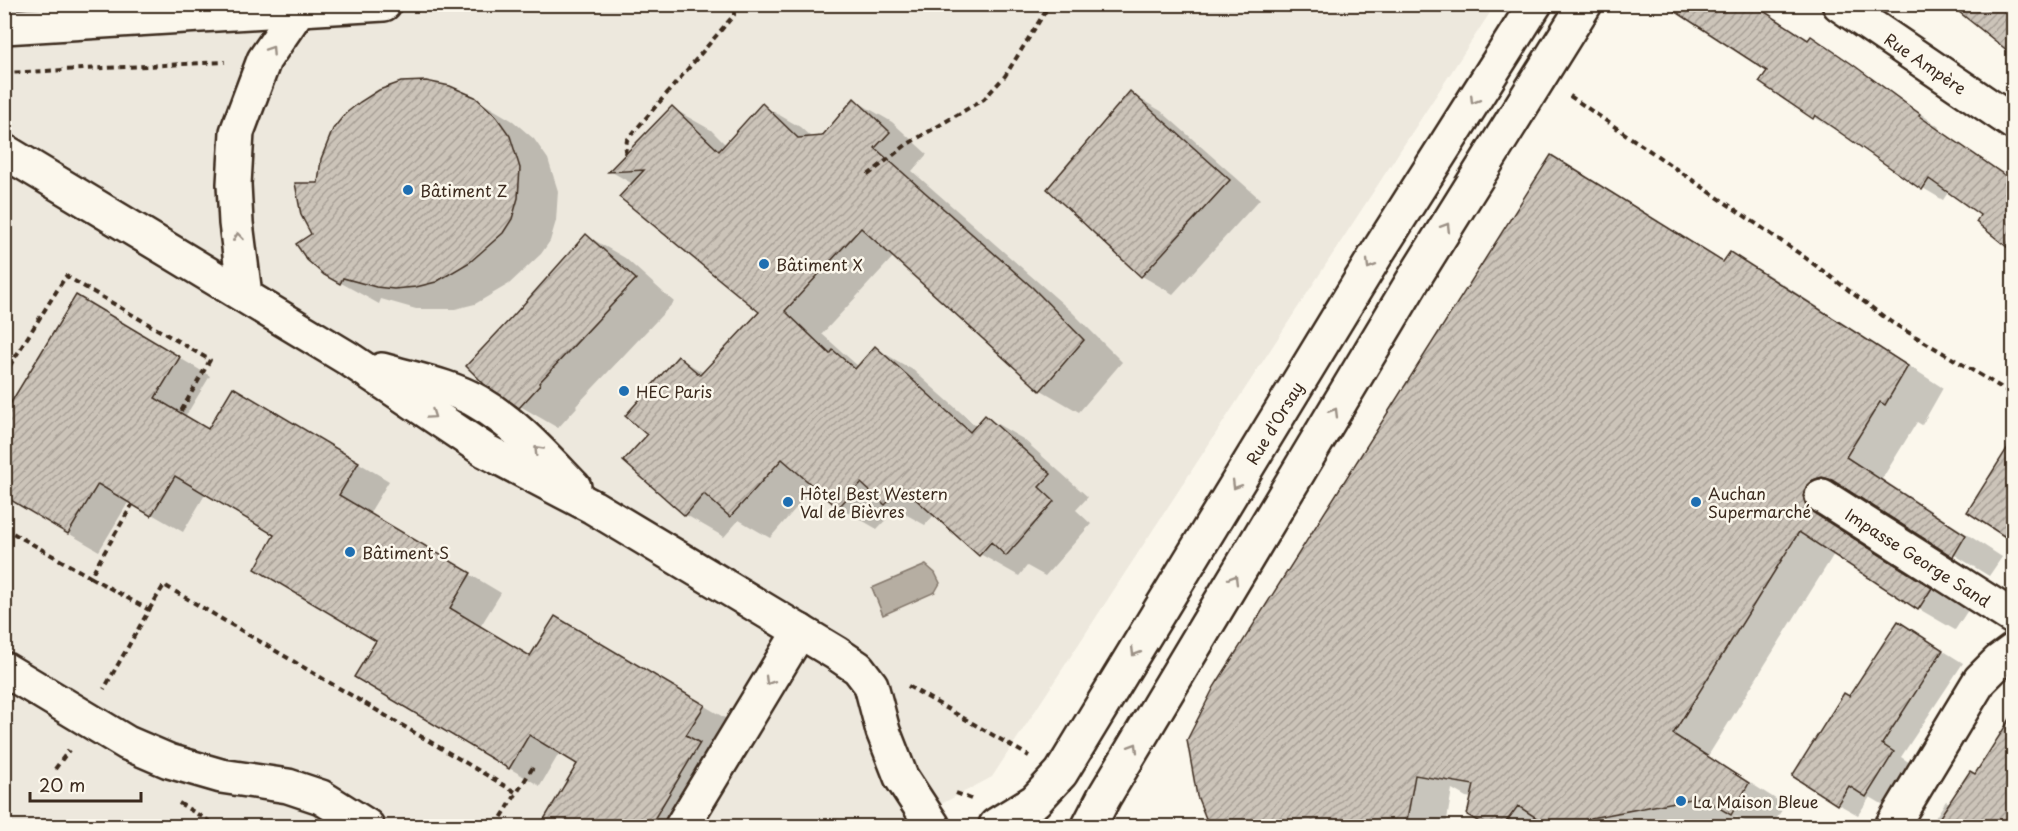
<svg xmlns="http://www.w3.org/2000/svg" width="2018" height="831" viewBox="0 0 2018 831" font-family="'Playpen Sans',sans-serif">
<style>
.built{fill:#ede8dd}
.water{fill:#b6aea2;stroke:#85796d;stroke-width:1.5}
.shadow{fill:#0003}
.building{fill:url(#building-hatch);stroke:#3b2a1e;stroke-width:1.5}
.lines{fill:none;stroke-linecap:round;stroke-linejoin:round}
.minor-casing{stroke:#3b2a1e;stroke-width:38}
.major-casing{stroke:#3b2a1e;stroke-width:38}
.path{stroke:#3b2a1e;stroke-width:4;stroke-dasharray:6 4.5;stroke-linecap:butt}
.minor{stroke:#fbf7ec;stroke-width:33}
.major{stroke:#fbf7ec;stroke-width:33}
.oneway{stroke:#9b9085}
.poi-dot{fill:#1f6fb2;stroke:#fbf7ec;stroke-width:2}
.labels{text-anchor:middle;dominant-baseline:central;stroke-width:5;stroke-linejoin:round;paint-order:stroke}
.street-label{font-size:16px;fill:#3b2a1e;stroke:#fbf7ec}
.poi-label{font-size:16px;fill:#3b2a1e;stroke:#fbf7ec;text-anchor:start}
</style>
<defs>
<pattern id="building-hatch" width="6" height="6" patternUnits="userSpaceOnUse" patternTransform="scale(1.5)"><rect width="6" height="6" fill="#ccc4b9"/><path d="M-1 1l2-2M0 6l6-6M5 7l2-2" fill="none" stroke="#a79f96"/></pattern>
</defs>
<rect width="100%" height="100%" fill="#fbf7ec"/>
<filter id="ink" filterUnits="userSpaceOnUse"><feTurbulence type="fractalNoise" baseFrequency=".0167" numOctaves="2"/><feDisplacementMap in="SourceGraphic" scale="12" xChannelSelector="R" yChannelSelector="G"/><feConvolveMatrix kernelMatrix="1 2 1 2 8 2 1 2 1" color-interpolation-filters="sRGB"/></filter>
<g filter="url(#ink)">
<!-- built -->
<polygon class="built" points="5,5 1495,5 992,777 900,826 5,826"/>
<!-- water -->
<polygon class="water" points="926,565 935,573 940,583 935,592 883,615 872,588"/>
<!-- shadow -->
<g class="shadow">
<polygon points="1952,4 2014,4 2014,53 1987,35 1988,33"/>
<polygon points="1809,41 1831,50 1872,78 1939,127 1938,129 2008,177 2014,179 2014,249 2009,247 1982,214 1949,191 1943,200 1923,188 1835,127 1834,129 1813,117"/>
<polygon points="1130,93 1161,111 1260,199 1173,294 1142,276"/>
<polygon points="474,98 513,121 534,139 548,159 558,191 556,221 550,241 541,254 509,284 475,304 455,309 416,309 381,299 379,304 325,274 312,235 319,184"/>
<polygon points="854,100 892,122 927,154 912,171 1072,312 1122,362 1079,412 1041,390 894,256 822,334 859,367 875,348 913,370 977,427 985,417 1023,439 1088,497 1076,510 1091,524 1045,576 1027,566 1019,576 980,554 935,514 925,525 896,509 877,529 839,507 815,486 770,538 739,520 724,537 686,515 649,435 679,358 704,373 761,312 633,184 610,171 672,108 711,130 726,145 762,105 800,127 812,138 823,137"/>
<polygon points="587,236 625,258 674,302 576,406 577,407 558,428 520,406"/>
<polygon points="1731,254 1767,274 1943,388 1922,425 1917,422 1882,479 2002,557 1989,576 1860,497 1849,500 1842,527 1848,535 1968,610 1955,630 1919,609 1834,554 1708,756 1785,805 1772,826 1753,826 1737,817 1687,826 1489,826 1469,814 1473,798 1466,797 1452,789 1446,826 1211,826 1198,795 1724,263"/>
<polygon points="107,315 210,376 185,417 207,431 265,407 389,481 369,514 501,593 480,627 531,657 586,636 735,724 692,826 542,826 580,764 560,752 540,786 509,768 378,640 276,535 206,493 183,532 129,501 99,551 68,533"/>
<polygon points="2002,459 2014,466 2014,541 1969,512"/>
<polygon points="1918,635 1963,663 1901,757 1913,765 1887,807 1870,797 1858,815 1838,804 1850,698"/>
<polygon points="2007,727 2014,731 2014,826 1930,826 1946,801 1951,804 1976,776"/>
</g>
<!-- building -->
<g class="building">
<polygon points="1664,4 1753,4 1808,40 1811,36 1852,64 1920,114 1919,116 2013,181 2013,252 1976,222 1980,215 1929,179 1922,190 1815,115 1813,119 1759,82 1767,71"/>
<polygon points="1949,4 2013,4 2013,55"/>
<polygon points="426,81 450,86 475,97 495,115 510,136 520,168 518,198 512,219 503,233 470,262 436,282 416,287 394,289 376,287 343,278 340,284 324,275 307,260 296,244 311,234 301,215 295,183 318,183 321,159 333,129 345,114 360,102 379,90 401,82"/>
<polygon points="1130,91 1230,180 1141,277 1047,189"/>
<polygon points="854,98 890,132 875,148 1033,288 1084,340 1040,391 861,228 785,311 830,354 833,350 855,369 875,346 970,432 985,415 1051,474 1039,487 1054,501 1006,556 991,542 979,556 902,487 885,505 861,483 838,508 782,459 730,517 704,494 685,516 623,461 647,435 625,416 678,356 700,375 759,312 619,197 644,170 608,172 672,106 719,151 762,103 798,138 822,136"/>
<polygon points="1551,155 1723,262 1730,252 1908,366 1885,405 1880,402 1846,457 1966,535 1953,557 1832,480 1822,477 1813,480 1807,485 1803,496 1806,505 1812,512 1932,588 1918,610 1799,532 1673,734 1749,783 1731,815 1701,797 1591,818 1585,826 1549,826 1518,806 1503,826 1486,826 1467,815 1474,785 1415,775 1406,826 1209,826 1197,796 1187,740 1214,687"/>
<polygon points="586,234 636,279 539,383 540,385 519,408 484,384 466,366 514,315"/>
<polygon points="76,295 180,357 155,398 208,429 233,387 359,462 339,495 471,573 450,608 530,656 555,616 705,705 686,735 700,743 650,826 540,826 577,764 529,735 509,769 354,677 376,641 255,569 274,535 175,476 151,516 98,484 68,534 4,496 4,414"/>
<polygon points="2013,439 2013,542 1967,512"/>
<polygon points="1898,621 1943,650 1882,744 1894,752 1866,797 1849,786 1837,805 1792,776 1844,693 1849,696"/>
<polygon points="2013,714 2013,826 1934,826 1970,771 1975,774"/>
</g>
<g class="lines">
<defs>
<g id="minor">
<path id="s1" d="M1839,4L2014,123"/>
<polyline points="4,27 384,4"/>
<polyline points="4,151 349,359 486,451 593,507 836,653 858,668 871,685 883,731 901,777 933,826"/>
<polyline points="245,295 236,223 234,184 237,132 264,60 299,9"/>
<path d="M382,370C412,379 451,386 478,402C516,424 544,456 574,487"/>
<path id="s2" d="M1822,496L2014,618"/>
<polyline points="4,669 127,743 169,761 221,776 288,786 321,797 367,826"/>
<polyline points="682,826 800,631"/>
<polyline points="1892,826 1980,680 1999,661 2014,650"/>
</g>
<g id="major">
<path id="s3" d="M996,825L1035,801L1061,773L1379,250L1535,4"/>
<polyline points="1089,826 1104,797 1418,272 1585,4"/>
</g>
</defs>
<!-- minor casing -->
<use href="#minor" class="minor-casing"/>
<!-- major casing -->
<use href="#major" class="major-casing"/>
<!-- path -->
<g class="path">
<polyline points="4,73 225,62"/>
<polyline points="1570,96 1803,256 1891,322 2014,395"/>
<polyline points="625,154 627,140 734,15 734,4"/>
<polyline points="868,175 906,145 984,99 1005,76 1045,12 1047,4"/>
<polyline points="4,375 66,276 210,360 180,413"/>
<polyline points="4,528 90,577 132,505"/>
<polyline points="90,577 149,610 104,689"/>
<polyline points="149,610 164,585 517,793"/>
<polyline points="908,686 1029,756"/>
<polyline points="55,769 69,750"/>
<polyline points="956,793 971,799"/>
<polyline points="179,803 217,826"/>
<polyline points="496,826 535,764"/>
</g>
<!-- minor -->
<use href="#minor" class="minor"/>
<!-- major -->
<use href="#major" class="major"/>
</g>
<!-- one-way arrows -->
<defs><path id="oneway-chevron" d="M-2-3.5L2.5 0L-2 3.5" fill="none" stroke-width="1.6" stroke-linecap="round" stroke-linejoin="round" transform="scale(1.5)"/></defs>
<g class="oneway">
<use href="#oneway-chevron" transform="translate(271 50) rotate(-56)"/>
<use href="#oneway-chevron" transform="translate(1474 100) rotate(122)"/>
<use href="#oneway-chevron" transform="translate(1446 227) rotate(-58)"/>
<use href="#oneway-chevron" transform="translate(238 237) rotate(-97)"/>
<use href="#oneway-chevron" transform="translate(1370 265) rotate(121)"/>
<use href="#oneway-chevron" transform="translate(1334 412) rotate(-59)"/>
<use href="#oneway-chevron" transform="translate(432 415) rotate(34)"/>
<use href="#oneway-chevron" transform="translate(538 450) rotate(-134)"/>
<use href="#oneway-chevron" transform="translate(1236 485) rotate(121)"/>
<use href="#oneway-chevron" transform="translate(1234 579) rotate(-59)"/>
<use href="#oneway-chevron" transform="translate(1135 652) rotate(121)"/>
<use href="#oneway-chevron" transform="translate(769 681) rotate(121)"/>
<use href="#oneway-chevron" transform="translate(1134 747) rotate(-59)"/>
</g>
</g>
<!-- markers -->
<g class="poi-dot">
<circle cx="408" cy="190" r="6"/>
<circle cx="764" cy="264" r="6"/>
<circle cx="624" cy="391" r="6"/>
<circle cx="788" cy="502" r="6"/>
<circle cx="1696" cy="502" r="6"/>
<circle cx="350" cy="552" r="6"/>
<circle cx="1681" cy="801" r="6"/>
</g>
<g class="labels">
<!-- street labels -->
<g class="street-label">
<text stroke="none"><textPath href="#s1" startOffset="105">Rue Ampère</textPath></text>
<text stroke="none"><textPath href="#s3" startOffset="494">Rue d'Orsay</textPath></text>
<text stroke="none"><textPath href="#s2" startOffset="114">Impasse George Sand</textPath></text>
</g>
<!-- poi labels -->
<g class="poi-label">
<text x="420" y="190">Bâtiment Z</text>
<text x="776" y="264">Bâtiment X</text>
<text x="636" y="391">HEC Paris</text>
<text x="800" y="493">Hôtel Best Western<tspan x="800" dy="18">Val de Bièvres</tspan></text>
<text x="1708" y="493">Auchan<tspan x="1708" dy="18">Supermarché</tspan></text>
<text x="362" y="552">Bâtiment S</text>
<text x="1693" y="801">La Maison Bleue</text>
</g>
</g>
<!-- margin -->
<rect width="2018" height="831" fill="none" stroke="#fbf7ec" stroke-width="24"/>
<rect x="12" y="12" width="1994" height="807" fill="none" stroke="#3b2a1e" stroke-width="2" filter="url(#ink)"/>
<!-- scale -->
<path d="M30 792v9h111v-9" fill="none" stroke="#3b2a1e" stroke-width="3"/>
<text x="39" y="792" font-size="18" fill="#3b2a1e" stroke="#fbf7ec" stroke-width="4.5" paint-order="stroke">20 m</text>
</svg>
